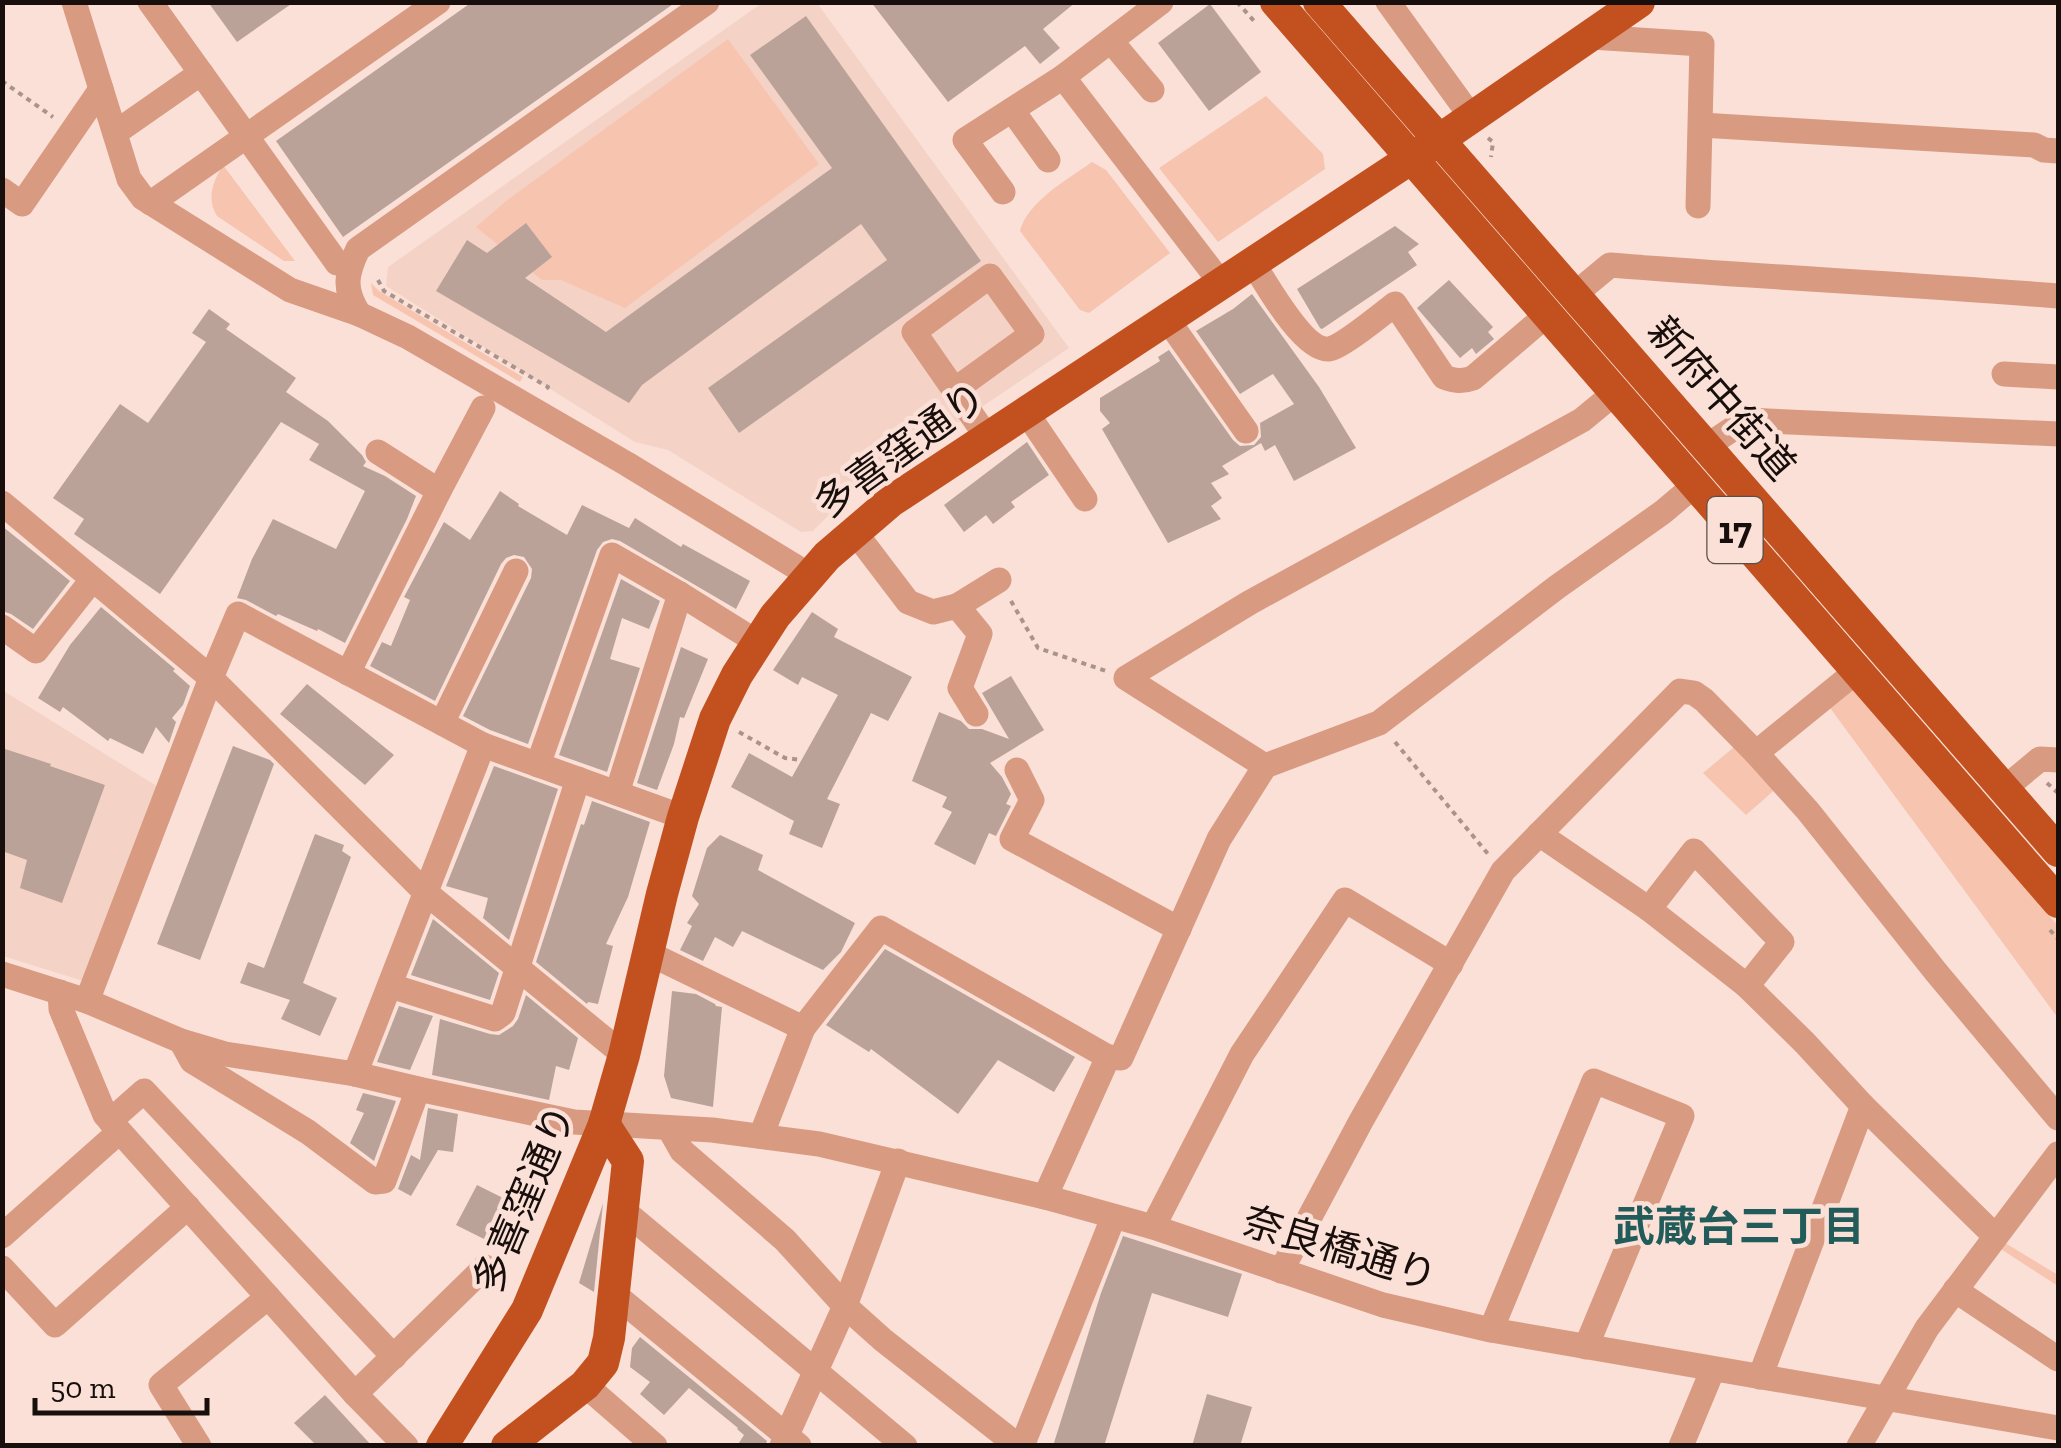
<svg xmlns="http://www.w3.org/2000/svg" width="2061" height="1448" viewBox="0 0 2061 1448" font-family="'Zilla Slab','Noto Sans JP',serif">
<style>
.built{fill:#f4d3c6}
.green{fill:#f7c4b0}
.building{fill:#baa299}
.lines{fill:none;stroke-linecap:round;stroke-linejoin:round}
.path{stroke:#a8948d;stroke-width:4;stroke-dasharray:5 5;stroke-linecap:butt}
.minor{stroke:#d99a82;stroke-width:25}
.major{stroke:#c3511f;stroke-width:32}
.labels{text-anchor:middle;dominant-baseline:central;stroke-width:9;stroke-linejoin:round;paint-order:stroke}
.shield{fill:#fae0d7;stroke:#5c4e49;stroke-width:2.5}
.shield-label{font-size:38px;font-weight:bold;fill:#180f0c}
.street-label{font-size:40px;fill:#180f0c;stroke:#fae0d7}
.neighbourhood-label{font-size:42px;font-weight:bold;fill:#225c5a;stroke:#fae0d7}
</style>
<rect width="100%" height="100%" fill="#fae0d7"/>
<!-- built -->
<g class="built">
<polygon points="762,3 817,3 1069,348 949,429 914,442 870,473 813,531 801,532 668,450 635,442 386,286 388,267"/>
<polygon points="2,690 163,790 86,982 3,956"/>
</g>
<!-- green -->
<g class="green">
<polygon points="728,39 819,164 625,308 561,280 542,280 476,227 506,201"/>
<polygon points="1266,96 1323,154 1325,169 1218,242 1159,168"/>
<path d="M1092,162L1106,170L1170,253L1089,313L1080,310L1020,231C1027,202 1068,179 1092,162Z"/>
<path d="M223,165L295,261H284L217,216C206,198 213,182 223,165Z"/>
<polygon points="371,283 379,291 523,377 520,382 373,295"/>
<polygon points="1854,678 2058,926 2058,1018 1825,701"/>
<polygon points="1739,743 1779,786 1746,815 1703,773"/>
<polygon points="1997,1238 2058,1275 2058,1286 1993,1244"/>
</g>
<!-- building -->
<g class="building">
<polygon points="208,2 294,2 237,42"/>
<polygon points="472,2 676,2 343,237 276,141"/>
<polygon points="871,2 1076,2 1043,29 1060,48 1040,64 1025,46 948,102"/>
<polygon points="1210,4 1261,72 1209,111 1158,43"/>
<polygon points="806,16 981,261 739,433 708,388 887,260 861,224 642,385 629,403 436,291 467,240 487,253 526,223 552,257 525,278 606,332 832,168 750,55"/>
<polygon points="1395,226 1419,244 1408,252 1417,265 1322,329 1320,328 1297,289"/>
<polygon points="1449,280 1493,327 1488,332 1494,339 1476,354 1472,348 1460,358 1417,308"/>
<polygon points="1252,294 1319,387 1356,448 1294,481 1275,445 1265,451 1261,443 1222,466 1229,474 1211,483 1222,498 1211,506 1221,519 1168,543 1102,429 1110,423 1100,411 1100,398 1160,361 1158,357 1169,350 1233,440 1240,446 1254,445 1261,437 1260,423 1294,404 1273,374 1240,394 1196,331 1233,309"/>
<polygon points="209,309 230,324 226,329 296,378 286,392 328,421 362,455 366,462 363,466 385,476 416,496 407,519 345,643 318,629 317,631 278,614 276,616 246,600 237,598 252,559 273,519 336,549 365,491 309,460 319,444 281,422 160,594 74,534 84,519 53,498 120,404 148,423 206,342 192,333"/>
<polygon points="1027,442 1049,475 1011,502 1015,507 993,524 986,515 964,532 944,505"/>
<polygon points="500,491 519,504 518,506 567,535 582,505 629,528 635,518 681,547 683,544 750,581 736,609 620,541 612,539 603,542 597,550 528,744 490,730 463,716 531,578 532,569 524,557 514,555 506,558 501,564 435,701 370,666 382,642 391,646 410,600 404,597 444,522 470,540"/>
<polygon points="2,526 70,581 33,629 11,614 2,611"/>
<polygon points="621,579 660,601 649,629 622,618 610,659 640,668 607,772 559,755"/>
<polygon points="101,607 175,669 173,671 190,686 183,705 172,718 176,722 169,743 156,727 143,754 110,738 108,741 63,707 60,712 38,698 70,645"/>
<polygon points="812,612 838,629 834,637 912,677 888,721 871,713 827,799 840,804 822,848 789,834 794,821 731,787 749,753 792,777 838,695 802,677 798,685 773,670"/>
<polygon points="681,647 708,659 684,718 680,717 674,744 657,790 637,783"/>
<polygon points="1011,676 1044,730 990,763 1002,777 1011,794 1006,804 1011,806 996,836 989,833 975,865 934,844 952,812 942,807 947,797 912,781 939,712 961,721 969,729 982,729 1009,739 982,693"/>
<polygon points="307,684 394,755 365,785 280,714"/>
<polygon points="233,746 270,760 274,764 200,960 157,944"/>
<polygon points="2,748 51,764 50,766 105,785 62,903 20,888 27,860 2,851"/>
<polygon points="494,766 558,789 509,940 483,918 488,898 446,886"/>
<polygon points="592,801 650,822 628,897 606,944 613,946 598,1004 588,1002 587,1004 536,962 581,824 584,825"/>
<polygon points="315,834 344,845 342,851 351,857 303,983 337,998 320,1036 281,1019 290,1000 240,983 248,962 264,968"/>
<polygon points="720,835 763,855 758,870 855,923 841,952 823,970 742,931 733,947 715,937 703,961 680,950 692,926 687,923 699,904 692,896 707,848"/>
<polygon points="433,919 499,973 490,1000 411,975"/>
<polygon points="885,949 1075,1057 1054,1092 998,1060 958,1114 871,1049 869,1052 826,1025"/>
<polygon points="672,991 696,994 715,1004 716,1006 722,1007 713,1107 671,1098 664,1076"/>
<polygon points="526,995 578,1038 569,1070 556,1066 549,1100 432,1075 440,1019 490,1034 499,1035 513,1026 518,1019"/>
<polygon points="399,1006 433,1016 410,1070 377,1062"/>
<polygon points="363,1093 396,1101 374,1161 350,1143 364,1113 356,1110"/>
<polygon points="428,1108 458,1114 453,1152 438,1150 411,1196 398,1189 411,1155 420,1160"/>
<polygon points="477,1185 513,1203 492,1243 456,1225"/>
<polygon points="603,1203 594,1292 579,1283"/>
<polygon points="1123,1236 1242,1274 1228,1317 1152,1293 1104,1446 1053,1446 1101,1293"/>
<polygon points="640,1337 767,1441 765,1446 737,1446 744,1435 737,1429 738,1428 689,1388 664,1415 640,1394 650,1382 630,1367 632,1348"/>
<polygon points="1207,1394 1252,1407 1240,1446 1192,1446"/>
<polygon points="325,1395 372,1446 317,1446 294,1423"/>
</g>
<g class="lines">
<!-- path -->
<g class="path">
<polyline points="1237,2 1254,21"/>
<polyline points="2,81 53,117"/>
<polyline points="1488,138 1493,142 1491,157"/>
<polyline points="378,280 384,291 548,387 546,389"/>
<polyline points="1011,601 1038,648 1106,671"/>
<polyline points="739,732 785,758 802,760"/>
<polyline points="1395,742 1488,854"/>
<polyline points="2047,783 2058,793"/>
<polyline points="2050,930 2058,939"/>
</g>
<!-- minor -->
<g class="minor">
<polyline points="74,2 129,179 143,198 290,290 359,314 408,337 627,464 809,575"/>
<polyline points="1388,2 1472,118"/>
<polyline points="1591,37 1702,44 1698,206"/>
<polyline points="1111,41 1152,90"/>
<polyline points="201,73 337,263"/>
<polyline points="1063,77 1161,2"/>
<polyline points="1012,110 1048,160"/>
<polyline points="1701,125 2034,145 2044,150 2058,151"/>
<polyline points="115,133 201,73 150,2"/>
<polyline points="2,190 22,204 101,89"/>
<polyline points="1003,192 965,140 1063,77 1221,283"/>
<polyline points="151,203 438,2"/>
<path d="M1253,263C1265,282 1304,352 1329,349C1342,347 1382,314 1395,304L1444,377C1455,381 1462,382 1473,378L1548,314"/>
<path d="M1575,294L1610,265C1759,277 1909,284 2058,296"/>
<path d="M359,314C343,289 346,274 358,249L707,2"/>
<polyline points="1167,319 1246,431"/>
<polyline points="2004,374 2058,377"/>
<polyline points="956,389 1032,334 990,276 914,332 987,437"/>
<polyline points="1026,412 1085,499"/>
<polyline points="1707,446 1746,420 2058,434"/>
<polyline points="378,452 439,491"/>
<polyline points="2,503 211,678 425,892 624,1055"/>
<polyline points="854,531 908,602 933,612 957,606 980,634 960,688 976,714"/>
<polyline points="957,606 999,580"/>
<polyline points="2,627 36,651 92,580"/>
<polyline points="348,673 439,491 483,408"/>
<polyline points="442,723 516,571"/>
<polyline points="1756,753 1858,670"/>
<polyline points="538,765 612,555 680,594"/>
<polyline points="1265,766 1126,678 1249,603 1582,420 1616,392"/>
<polyline points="1017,770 1032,800 1012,839 1179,929"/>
<polyline points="2005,788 2040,759 2058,760"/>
<polyline points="617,793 680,594 757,642"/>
<polyline points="1539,834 1649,909 1747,986 1805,1043 1863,1106 1995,1236"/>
<polyline points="1649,909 1694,851 1782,942 1747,986"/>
<polyline points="648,953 803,1028 881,928 1108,1057"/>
<polyline points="2,974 87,1001 181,1041 225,1054 355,1074 418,1089 574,1122 712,1130 819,1144 1045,1197 1153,1227 1383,1305 1491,1330 2058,1428"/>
<polyline points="391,986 495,1019 503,1013 578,779"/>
<polyline points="60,992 61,1009 105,1115 355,1394 406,1446"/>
<polyline points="87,1001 211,678 238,614 483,745 683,817"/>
<polyline points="181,1041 192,1061 308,1132 375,1182 384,1181 418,1089"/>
<polyline points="355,1074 483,745"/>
<polyline points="110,1121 144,1091 394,1357"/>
<polyline points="669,1128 682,1151 785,1240 845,1306 883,1340 1018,1446"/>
<polyline points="761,1136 803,1028"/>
<polyline points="1045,1197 1108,1057 1121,1058 1219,839 1265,766 1379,723 1557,587 1663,512 1696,484"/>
<polyline points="623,1210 905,1446"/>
<polyline points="1153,1227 1242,1054 1345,900 1451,964"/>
<polyline points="2,1236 119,1132"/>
<polyline points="2,1268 55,1325 188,1207"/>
<polyline points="1281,1271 1361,1121 1503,871 1680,691 1694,693 1704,700 1756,753 1808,811 1936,972 2058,1118"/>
<polyline points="1955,1290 2058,1359"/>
<polyline points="614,1294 799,1446"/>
<polyline points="1491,1330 1594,1081 1682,1116 1586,1347"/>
<polyline points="1760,1377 1863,1106"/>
<polyline points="585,1385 655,1446"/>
<polyline points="355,1394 485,1267"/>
<polyline points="199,1446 161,1385 268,1297"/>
<polyline points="782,1446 845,1306 898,1161"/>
<polyline points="1022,1446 1113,1218"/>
<polyline points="1681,1446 1713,1369"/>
<polyline points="1859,1446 1927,1328 2058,1154"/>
</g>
<!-- major -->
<g class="major">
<polyline points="1276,2 2058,902"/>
<polyline points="1319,2 2058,851"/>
<polyline points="442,1446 527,1310 604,1124 624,1055 662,894 683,817 715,719 737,675 775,616 827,556 890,502 1439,140 1639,2"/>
<polyline points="507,1446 585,1385 603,1363 609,1338 628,1161 604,1124"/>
</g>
</g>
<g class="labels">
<!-- shield labels -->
<rect class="shield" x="1707.5" y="497" width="55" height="66" rx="8"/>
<g class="shield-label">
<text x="1735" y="530">17</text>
</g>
<!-- street labels -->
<g class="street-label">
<text transform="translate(1722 398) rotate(49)">新府中街道</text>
<text transform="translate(900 450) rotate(-36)">多喜窪通り</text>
<text transform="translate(524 1199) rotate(-67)">多喜窪通り</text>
<text transform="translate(1340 1248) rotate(17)">奈良橋通り</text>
</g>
<!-- neighbourhood labels -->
<g class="neighbourhood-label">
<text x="1739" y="1226">武蔵台三丁目</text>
</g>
</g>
<!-- border -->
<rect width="2061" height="1448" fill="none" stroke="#180f0c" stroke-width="10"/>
<!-- scale -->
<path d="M35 1398v15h172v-15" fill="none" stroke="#180f0c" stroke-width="5"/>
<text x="50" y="1398" font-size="30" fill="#180f0c" stroke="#fae0d7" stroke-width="8" paint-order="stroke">50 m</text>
</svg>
